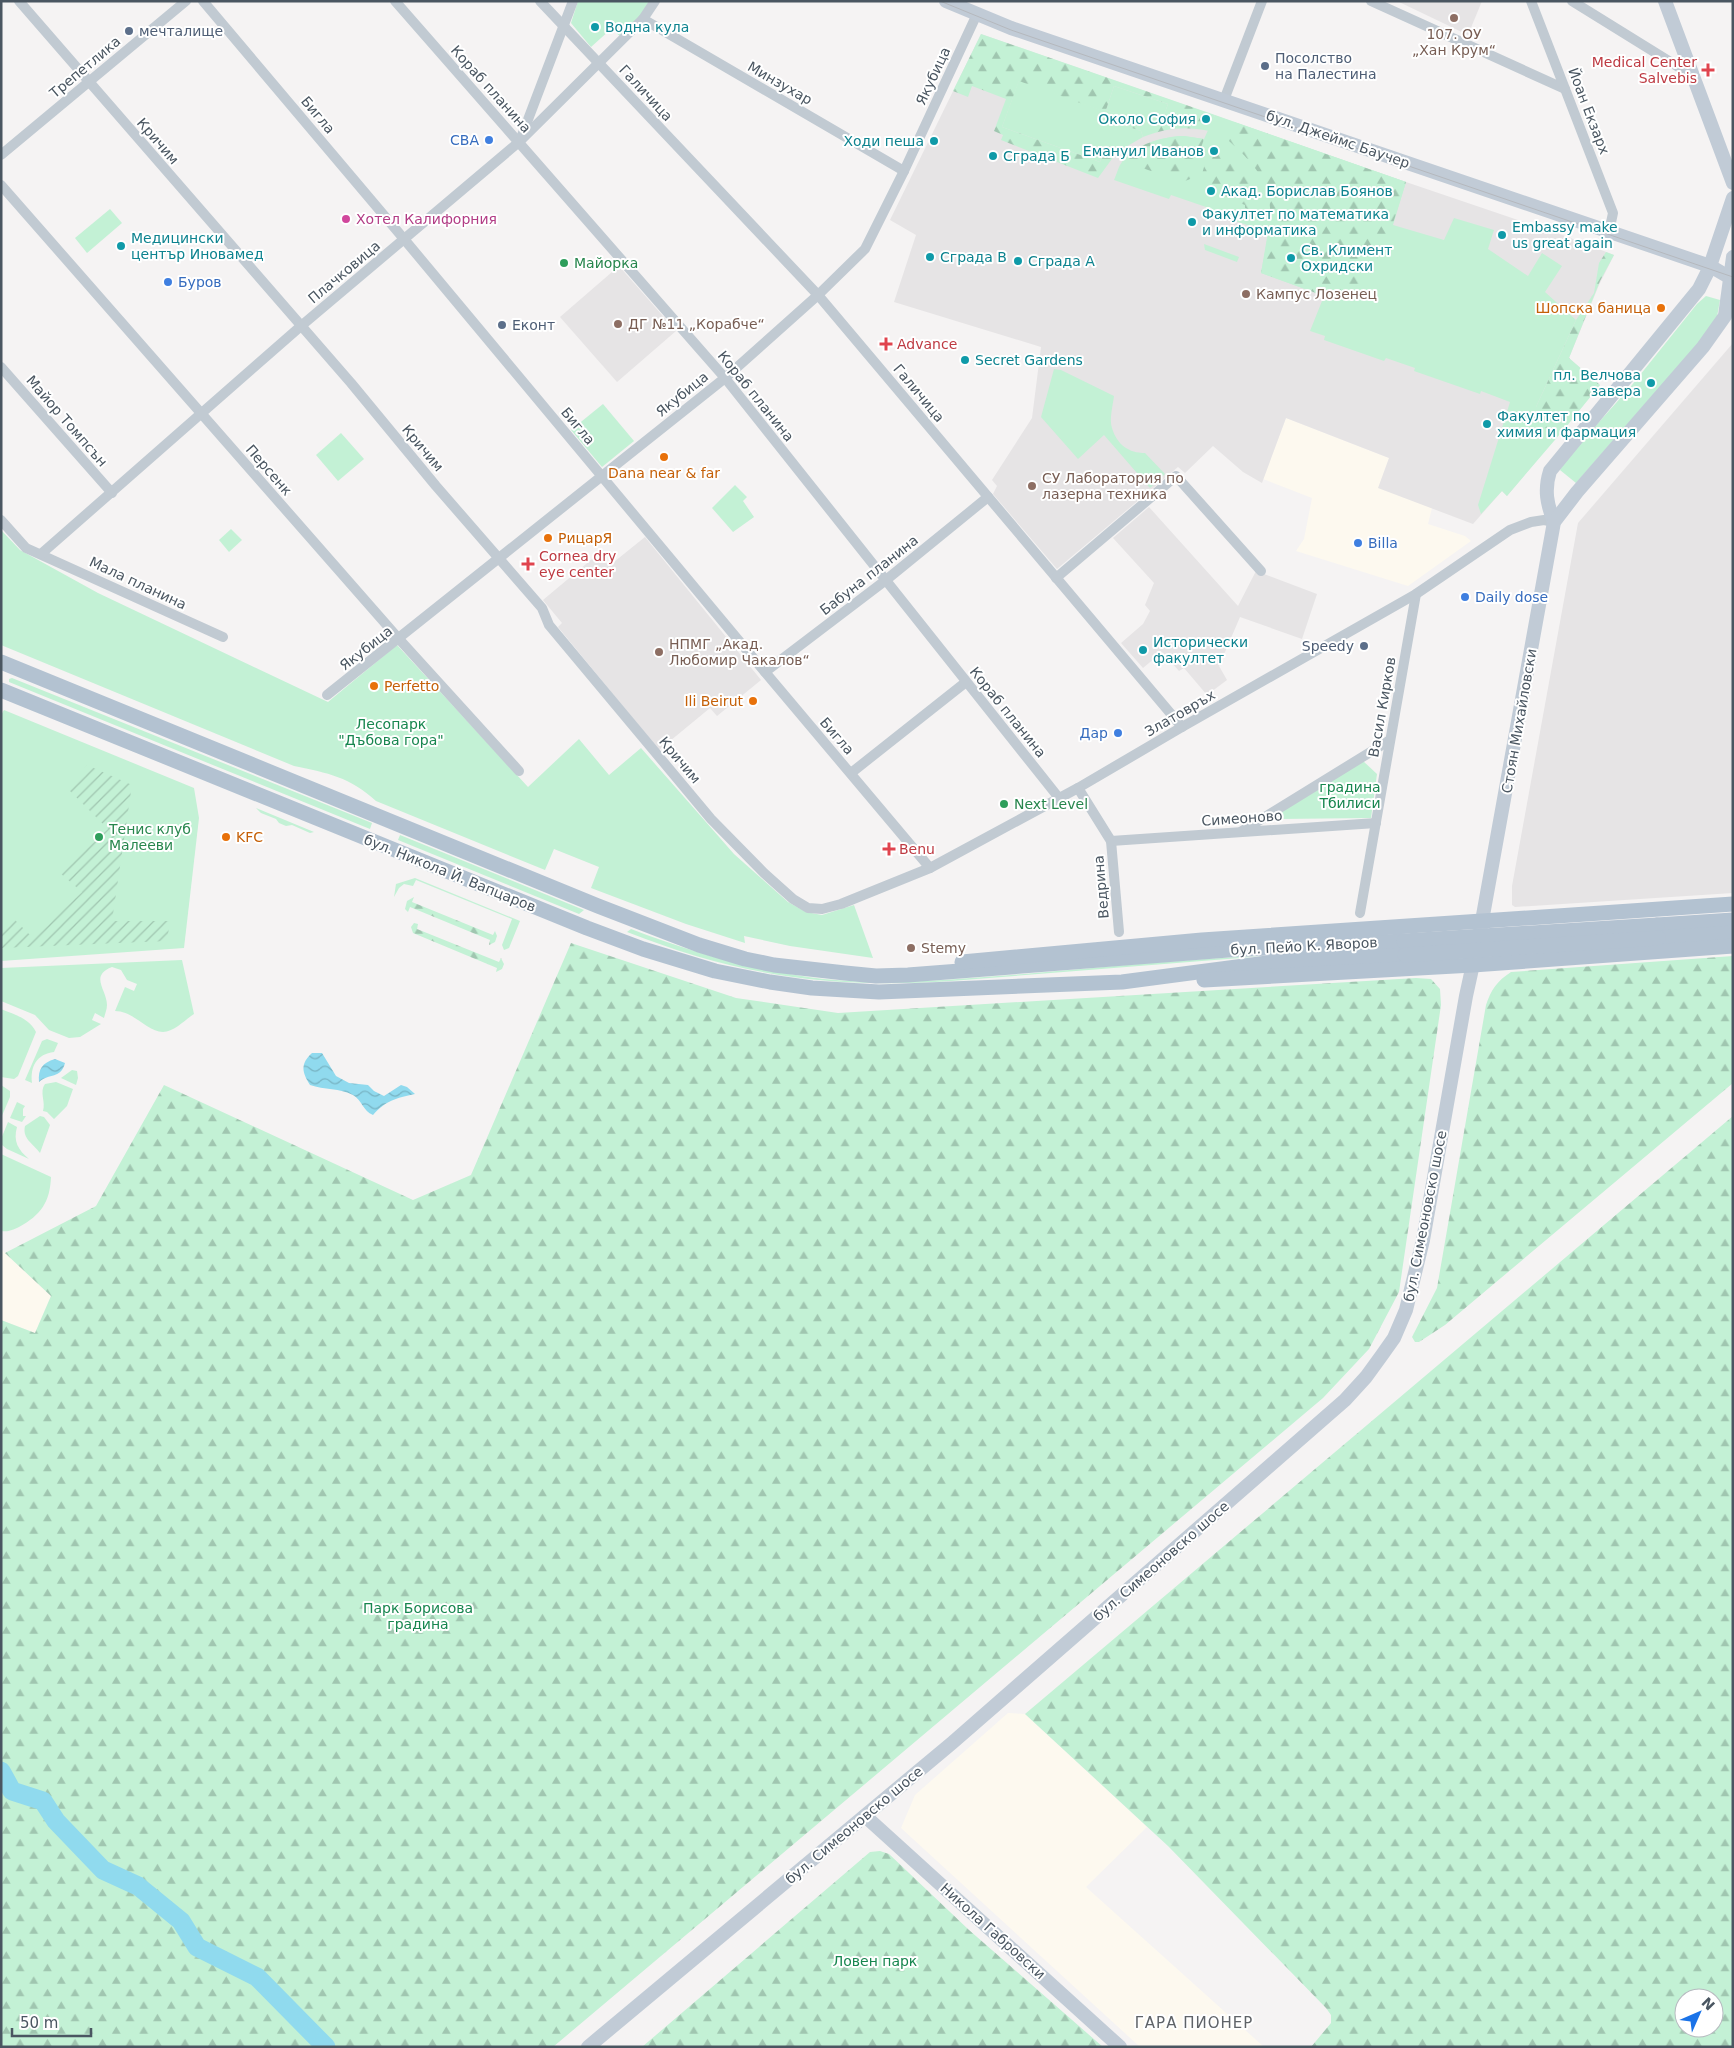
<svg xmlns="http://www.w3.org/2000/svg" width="1734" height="2048" viewBox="0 0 1734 2048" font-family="'DejaVu Sans',sans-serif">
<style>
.commercial{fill:#fdf9ef}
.education{fill:#e6e4e5}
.green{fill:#c3f1d5}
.forest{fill:url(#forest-firs);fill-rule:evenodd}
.garden{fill:url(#garden-furrows)}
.water{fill:url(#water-waves)}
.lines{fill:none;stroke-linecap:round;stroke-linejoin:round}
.river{stroke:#90daee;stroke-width:19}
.street{stroke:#c1cad2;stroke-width:10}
.secondary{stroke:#c1cbd6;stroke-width:14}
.primary{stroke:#b3c2d1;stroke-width:15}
.tram{stroke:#b5b8bd;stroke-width:1}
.primary-bridge{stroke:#b3c2d1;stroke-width:15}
.education-dot{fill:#8d6e63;stroke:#fff;stroke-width:2}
.culture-dot{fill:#0f9aa8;stroke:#fff;stroke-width:2}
.service-dot{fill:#5c6f8a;stroke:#fff;stroke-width:2}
.health-dot{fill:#e0444e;stroke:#fff;stroke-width:2}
.shop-dot{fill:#3f7fe0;stroke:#fff;stroke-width:2}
.hotel-dot{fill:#d1479c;stroke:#fff;stroke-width:2}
.leisure-dot{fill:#2e9e5b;stroke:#fff;stroke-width:2}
.food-dot{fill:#e8710a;stroke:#fff;stroke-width:2}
.labels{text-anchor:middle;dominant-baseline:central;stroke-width:4;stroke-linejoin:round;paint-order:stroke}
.culture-label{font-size:14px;fill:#0d838f;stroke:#fff;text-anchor:start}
.service-label{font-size:14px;fill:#4e5e75;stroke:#fff;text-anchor:start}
.education-label{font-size:14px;fill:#785e54;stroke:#fff;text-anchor:start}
.health-label{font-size:14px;fill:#be3a42;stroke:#fff;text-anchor:start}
.street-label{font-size:14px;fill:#4a5661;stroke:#fff}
.shop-label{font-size:14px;fill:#366cbe;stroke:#fff;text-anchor:start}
.hotel-label{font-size:14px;fill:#b23c85;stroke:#fff;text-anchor:start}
.leisure-label{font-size:14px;fill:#27864d;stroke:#fff;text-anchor:start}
.food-label{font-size:14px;fill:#c56008;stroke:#fff;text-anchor:start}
.park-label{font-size:14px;fill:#17864f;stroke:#fff}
.neighbourhood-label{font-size:15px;letter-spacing:1px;fill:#5f6368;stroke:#fff}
</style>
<defs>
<pattern id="forest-firs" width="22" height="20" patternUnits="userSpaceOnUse" patternTransform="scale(1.25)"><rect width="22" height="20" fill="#c3f1d5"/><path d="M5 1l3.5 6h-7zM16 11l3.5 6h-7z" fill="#a0c6b0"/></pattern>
<pattern id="garden-furrows" width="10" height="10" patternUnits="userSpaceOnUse" patternTransform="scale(1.25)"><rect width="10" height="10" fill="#c3f1d5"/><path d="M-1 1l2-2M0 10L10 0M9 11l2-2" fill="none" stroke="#a0c6b0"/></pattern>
<pattern id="water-waves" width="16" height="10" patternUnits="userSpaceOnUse" patternTransform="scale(1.25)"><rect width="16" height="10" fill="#90daee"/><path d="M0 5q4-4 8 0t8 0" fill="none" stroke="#78b4c4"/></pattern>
</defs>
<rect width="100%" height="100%" fill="#f5f3f3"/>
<!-- commercial -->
<g class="commercial">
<polygon points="1286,418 1389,458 1379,488 1432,508 1428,524 1465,536 1471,541 1408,586 1296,551 1304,539 1312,498 1263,479"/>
<polygon points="1,1249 51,1296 35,1333 1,1320"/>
<polygon points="1008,1713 1025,1714 1147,1827 1086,1887 1264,2047 1140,2047 901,1828 915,1795"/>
</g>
<!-- education -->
<g class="education">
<polygon points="1397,1 1482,1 1468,35"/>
<polygon points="981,34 1406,182 1568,237 1614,255 1599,285 1569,358 1600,385 1507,496 1502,491 1473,524 1378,488 1389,458 1286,418 1262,483 1243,472 1213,446 1185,473 1178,467 1057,569 993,494 997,486 992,480 1032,418 1041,347 894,302 916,235 890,220"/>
<polygon points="619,266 676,331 617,382 560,317"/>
<polygon points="1733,343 1733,893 1515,907 1512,905 1512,886 1578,523"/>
<polygon points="1149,507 1238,606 1256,571 1317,594 1302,639 1240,617 1219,666 1227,680 1207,695 1184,668 1179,671 1162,652 1143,668 1121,643 1143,624 1150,611 1145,605 1154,583 1113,538"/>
<polygon points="645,537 761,680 717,716 710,708 659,750 558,627 562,623 543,600 598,554 609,566"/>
</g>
<!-- green -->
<g class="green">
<polygon points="578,1 650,1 639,17 620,36 611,29 591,47 571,23"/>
<polygon points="1019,80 1117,116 1115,122 1141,131 1143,137 1117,152 1106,145 1100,162 1002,127"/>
<polygon points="1114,86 1168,104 1159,129 1106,110"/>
<path d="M1215,115L1406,182L1393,225L1444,240L1454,218L1494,230L1488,249L1528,276L1542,253L1562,266L1545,292L1576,320L1536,407L1566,427L1507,496L1502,491L1481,514L1478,505L1510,402L1481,391L1480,394L1414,371L1415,368L1386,358L1384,361L1324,340L1325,336L1310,331L1324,296L1261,273L1268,232L1205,211L1206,207L1171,195L1169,199L1114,180C1117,174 1118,167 1122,162C1131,146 1167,135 1185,136C1191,137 1197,138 1204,139Z"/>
<polygon points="110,209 122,223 87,253 75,238"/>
<polygon points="1204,244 1239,257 1237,262 1205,250"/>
<polygon points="1706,296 1720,300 1717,317 1707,333 1576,483 1560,470 1568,457 1632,385 1697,304"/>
<path d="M1054,369L1061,370L1114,396C1113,405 1109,419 1112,428C1117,445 1129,453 1145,453L1165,474L1150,488L1104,435L1078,459L1041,417Z"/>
<polygon points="603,404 634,441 602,467 571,430"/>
<polygon points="341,433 364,459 338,481 316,455"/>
<polygon points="735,485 747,497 743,501 754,517 733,532 712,508"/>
<polygon points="231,529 242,540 229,552 219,540"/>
<path d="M1,530L20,550L98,593L328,702L397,645L528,787L579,739L609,775L641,748L734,854L788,902L806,912L822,915L854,905L873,958L790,946L744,936L745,943L686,924L591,888L599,867L554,849L545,870L376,801C350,777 328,773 294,766L1,645Z"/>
<polygon points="12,678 372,823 370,829 9,682 9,679"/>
<polygon points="4,710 194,788 199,818 184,948 1,961 1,715"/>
<polygon points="1363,761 1377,774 1371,818 1279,819 1277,814"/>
<polygon points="256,808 314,832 310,833 292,825 286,826 279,823 276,819 261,813"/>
<polygon points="400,835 584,910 579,914 398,840"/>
<polygon points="415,878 520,921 509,948 504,950 502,945 512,919 416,880 413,886 404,884 399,888 394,897 396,884"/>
<path d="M631,929C694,953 756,971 824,979C890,986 957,979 1024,974C1104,967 1184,959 1265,956L951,981C831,989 739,976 627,932Z"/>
<path d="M182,960L194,1014C186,1019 174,1032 163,1032C147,1032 134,1011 115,1011L125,987L134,991L137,984L127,980L121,970L112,967C89,976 107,990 107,1005C107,1009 105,1014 104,1018L95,1013L92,1020L101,1024L80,1037L69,1038L49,1030L35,1015L1,1001V968Z"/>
<path d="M1,1009C15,1015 29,1018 36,1032L18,1076L14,1079L1,1077Z"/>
<path d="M47,1039L58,1043L54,1052C37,1054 30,1066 32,1083L25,1080L42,1041Z"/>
<polygon points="72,1070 77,1071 78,1078 76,1085 61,1078"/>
<path d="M56,1082L73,1089L67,1106L54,1119L47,1112L43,1111C46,1102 39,1092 45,1084Z"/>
<polygon points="1,1085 10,1091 10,1097 1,1118"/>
<polygon points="17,1102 25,1106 23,1109 23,1116 26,1116 22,1122 10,1118"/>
<path d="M40,1116L44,1117L50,1125L40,1153C33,1143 22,1139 25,1126Z"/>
<path d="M8,1122L17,1127C13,1141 18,1150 29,1159L7,1149L2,1145L1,1139Z"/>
<path d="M1,1154L51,1177C50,1202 41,1215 19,1227C12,1230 9,1232 1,1231Z"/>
</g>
<!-- forest -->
<g class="forest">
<path d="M981,34L1215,115L1209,131C1185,126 1166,128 1143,137L1141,131L1114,122L1116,116L1019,81L1002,127L1100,162L1106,145L1117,152L1098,178L1001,140L1003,135L994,131L1006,99L972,86L968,97L953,91ZM1114,86L1168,104L1159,128L1106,110Z"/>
<path d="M1234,122L1406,182L1394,220L1358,302L1327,297L1261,273C1273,208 1282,188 1229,141Z"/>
<path d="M1183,136L1204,139L1190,179L1183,182L1122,161C1137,144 1161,137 1183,136Z"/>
<path d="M1210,146C1242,162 1258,177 1261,214L1245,208V205L1205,189L1200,181Z"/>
<polygon points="1606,252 1614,255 1600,281 1569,358 1600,385 1566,427 1528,429 1536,407 1576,320 1594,293 1599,263"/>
<polygon points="414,897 412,902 493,935 495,931 497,936 495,942 489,945 490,940 410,907 408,912 405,909 407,901"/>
<polygon points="414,923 418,924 417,929 499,962 501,958 504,964 502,969 496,972 497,968 413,933 411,927"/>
<polygon points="571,943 736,998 838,1013 1416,978 1431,979 1440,989 1441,1005 1399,1292 1369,1349 1323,1398 553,2047 1,2047 1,1320 35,1333 51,1296 5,1253 96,1206 164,1085 413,1200 471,1175"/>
<path d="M1733,956V1083L1445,1325L1419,1342H1415L1412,1337L1437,1288L1486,1005C1491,990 1497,981 1511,972Z"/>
<path d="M1733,1116V2047H1311L1331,2023V2015L1326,2008L1168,1846L1025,1714ZM1684,1998H1714V2028H1684Z"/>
<polygon points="880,1851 889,1854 969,1930 1103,2047 642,2047 870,1852"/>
</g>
<!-- garden -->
<polygon class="garden" points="87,765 132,785 112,921 170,921 167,941 1,948 1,930 13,918 33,938 82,892 60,873 108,829 67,788"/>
<!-- water -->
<g class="water">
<path d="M312,1053H322L336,1076L349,1083L368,1085L374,1091L384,1096L401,1085L407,1087L415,1094C396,1098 385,1101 373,1115C363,1111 362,1100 353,1095C340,1088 324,1090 310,1085C302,1072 300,1064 312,1053Z"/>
<path d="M55,1059L65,1063C61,1079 49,1073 39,1082C38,1069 42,1063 55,1059Z"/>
</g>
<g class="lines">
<!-- river -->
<polyline class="river" points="1,1771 12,1791 43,1801 56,1821 103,1870 138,1886 181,1921 197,1947 257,1977 326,2047"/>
<!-- street -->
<g class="street">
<polyline points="19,1 351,383 436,486 542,608 549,625 711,819 764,873 793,899 808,908 822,909 841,904 930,868 1078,788 1182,727 1416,594 1510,530 1531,522 1544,520 1554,522"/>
<polyline points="203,1 404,239 765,672 930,868"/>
<polyline points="395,1 725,378 1059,798"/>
<polyline points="540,1 818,295 1182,727"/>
<polyline points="1371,1 1565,89"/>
<polyline points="1531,1 1613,213 1609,232"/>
<polyline points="1572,1 1693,76"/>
<polyline points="643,19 904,171"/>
<polyline points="1224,100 1262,1"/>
<polyline points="521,138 573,1"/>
<polyline points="1,155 186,1"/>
<polyline points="1,185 399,639 519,771"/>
<polyline points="1,367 112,493"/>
<polyline points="1,520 26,548 223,637"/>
<polyline points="41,554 301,326 519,142 643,19 655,1"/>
<polyline points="1056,578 1176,476 1261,571"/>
<polyline points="765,672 886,580 988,497"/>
<polyline points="327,695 725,378 818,295 865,249 904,171 977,14"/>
<polyline points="851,773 966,682"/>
<polyline points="1078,788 1111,841 1119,932"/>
<polyline points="1242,831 1390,740"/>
<polyline points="1111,841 1376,823"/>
<polyline points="1360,913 1416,594"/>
</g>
<!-- secondary -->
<g class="secondary">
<polyline points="946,1 1011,28 1710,266 1729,277"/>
<polyline points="1665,1 1733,183"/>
<path d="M1554,522C1547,504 1544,490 1550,471L1699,289L1709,269L1733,198"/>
<polyline points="1480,932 1554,522 1577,492 1703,347 1725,316 1733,257"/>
<polyline points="865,1816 1120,2047"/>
<polyline points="588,2047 952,1743 1345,1400 1366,1377 1382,1355 1394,1338 1406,1310 1423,1240 1466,996 1475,955"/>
</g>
<!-- primary -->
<g class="primary">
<polyline points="1,662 598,906 699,945 745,959 774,965 845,973 876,976 908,975 1228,950 1404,941"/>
<polyline points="1,690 587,928 643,949 715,971 770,982 812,988 879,992 1122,982 1274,962 1405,955"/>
<polyline points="1657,925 1733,920"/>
<polyline points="1658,938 1733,933"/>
<polyline points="962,962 1202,940 1733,904"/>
<polyline points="1204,980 1473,965 1733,946"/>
</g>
<!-- tram -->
<polyline class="tram" points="940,1 1011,30 1733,277"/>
<!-- primary-bridge -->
<g class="primary-bridge">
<polyline points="1404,941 1657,925"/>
<polyline points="1405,955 1658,938"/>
</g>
</g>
<!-- markers -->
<g class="education-dot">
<circle cx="1454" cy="18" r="5"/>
<circle cx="1246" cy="294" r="5"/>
<circle cx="618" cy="324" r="5"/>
<circle cx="1032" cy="486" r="5"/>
<circle cx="659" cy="652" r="5"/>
<circle cx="911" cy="948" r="5"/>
</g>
<g class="culture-dot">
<circle cx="595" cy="27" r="5"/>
<circle cx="1206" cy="119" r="5"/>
<circle cx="934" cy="141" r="5"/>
<circle cx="1214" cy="151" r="5"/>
<circle cx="993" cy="156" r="5"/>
<circle cx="1211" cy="191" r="5"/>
<circle cx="1192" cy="222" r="5"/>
<circle cx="1502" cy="235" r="5"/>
<circle cx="121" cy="246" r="5"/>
<circle cx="930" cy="257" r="5"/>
<circle cx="1291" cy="258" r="5"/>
<circle cx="1018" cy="261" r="5"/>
<circle cx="965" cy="360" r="5"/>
<circle cx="1651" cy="383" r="5"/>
<circle cx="1487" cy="424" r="5"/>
<circle cx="1143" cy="650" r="5"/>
</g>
<g class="service-dot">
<circle cx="129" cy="31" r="5"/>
<circle cx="1265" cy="66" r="5"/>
<circle cx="502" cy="325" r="5"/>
<circle cx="1364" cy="646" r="5"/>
</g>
<g class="health-dot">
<path d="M1705.5 62.5h5v5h5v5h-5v5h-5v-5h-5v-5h5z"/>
<path d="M883.5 336.5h5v5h5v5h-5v5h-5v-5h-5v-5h5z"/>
<path d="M525.5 556.5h5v5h5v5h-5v5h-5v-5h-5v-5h5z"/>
<path d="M886.5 841.5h5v5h5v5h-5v5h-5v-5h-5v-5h5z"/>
</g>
<g class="shop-dot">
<circle cx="489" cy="140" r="5"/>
<circle cx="168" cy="282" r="5"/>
<circle cx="1358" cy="543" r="5"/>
<circle cx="1465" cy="597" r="5"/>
<circle cx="1118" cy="733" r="5"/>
</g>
<circle class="hotel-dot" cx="346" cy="219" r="5"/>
<g class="leisure-dot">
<circle cx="564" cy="263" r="5"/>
<circle cx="1004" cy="804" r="5"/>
<circle cx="99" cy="837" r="5"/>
</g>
<g class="food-dot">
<circle cx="1661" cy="308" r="5"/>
<circle cx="664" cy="457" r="5"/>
<circle cx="548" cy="538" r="5"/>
<circle cx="374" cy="686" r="5"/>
<circle cx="753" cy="701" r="5"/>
<circle cx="226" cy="837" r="5"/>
</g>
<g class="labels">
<!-- culture labels -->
<g class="culture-label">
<text x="605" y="27">Водна кула</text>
<text x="1196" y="119" text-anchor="end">Около София</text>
<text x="924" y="141" text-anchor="end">Ходи пеша</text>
<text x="1204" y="151" text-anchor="end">Емануил Иванов</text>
<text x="1003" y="156">Сграда Б</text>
<text x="1221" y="191">Акад. Борислав Боянов</text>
<text x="1202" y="214">Факултет по математика<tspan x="1202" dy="16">и информатика</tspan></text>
<text x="1512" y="227">Embassy make<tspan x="1512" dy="16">us great again</tspan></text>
<text x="131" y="238">Медицински<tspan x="131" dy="16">център Иновамед</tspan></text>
<text x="1301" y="250">Св. Климент<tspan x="1301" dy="16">Охридски</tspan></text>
<text x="940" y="257">Сграда В</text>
<text x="1028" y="261">Сграда А</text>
<text x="975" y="360">Secret Gardens</text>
<text x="1641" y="375" text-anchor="end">пл. Велчова<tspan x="1641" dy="16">завера</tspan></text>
<text x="1497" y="416">Факултет по<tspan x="1497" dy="16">химия и фармация</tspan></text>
<text x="1153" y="642">Исторически<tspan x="1153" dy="16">факултет</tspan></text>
</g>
<!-- service labels -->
<g class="service-label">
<text x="139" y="31">мечталище</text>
<text x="1275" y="58">Посолство<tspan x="1275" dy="16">на Палестина</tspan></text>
<text x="512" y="325">Еконт</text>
<text x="1354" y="646" text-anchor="end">Speedy</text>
</g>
<!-- education labels -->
<g class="education-label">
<text x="1454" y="34" text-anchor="middle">107. ОУ<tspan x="1454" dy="16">„Хан Крум“</tspan></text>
<text x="1256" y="294">Кампус Лозенец</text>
<text x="628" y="324">ДГ №11 „Корабче“</text>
<text x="1042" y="478">СУ Лаборатория по<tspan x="1042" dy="16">лазерна техника</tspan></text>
<text x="669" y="644">НПМГ „Акад.<tspan x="669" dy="16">Любомир Чакалов“</tspan></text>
<text x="921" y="948">Stemy</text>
</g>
<!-- health labels -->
<g class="health-label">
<text x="1697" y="62" text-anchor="end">Medical Center<tspan x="1697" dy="16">Salvebis</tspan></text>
<text x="897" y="344">Advance</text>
<text x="539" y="556">Cornea dry<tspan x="539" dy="16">eye center</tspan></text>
<text x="899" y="849">Benu</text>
</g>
<!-- street labels -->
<g class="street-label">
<text transform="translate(85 67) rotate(-40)">Трепетлика</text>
<text transform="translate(933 76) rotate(-65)">Якубица</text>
<text transform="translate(780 83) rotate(30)">Минзухар</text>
<text transform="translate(491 89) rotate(48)">Кораб планина</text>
<text transform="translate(646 93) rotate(47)">Галичица</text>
<text transform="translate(1589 111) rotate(69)">Йоан Екзарх</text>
<text transform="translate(318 115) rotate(50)">Бигла</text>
<text transform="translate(1338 139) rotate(19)">бул. Джеймс Баучер</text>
<text transform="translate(158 141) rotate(49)">Кричим</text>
<text transform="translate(344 272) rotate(-40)">Плачковица</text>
<text transform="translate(919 393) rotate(50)">Галичица</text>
<text transform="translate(682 394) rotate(-39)">Якубица</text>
<text transform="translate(756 396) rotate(51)">Кораб планина</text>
<text transform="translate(67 421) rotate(49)">Майор Томпсън</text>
<text transform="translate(578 426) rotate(50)">Бигла</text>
<text transform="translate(423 448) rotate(50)">Кричим</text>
<text transform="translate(269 470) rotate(49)">Персенк</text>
<text transform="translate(869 575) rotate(-38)">Бабуна планина</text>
<text transform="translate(138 583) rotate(25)">Мала планина</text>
<text transform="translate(366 648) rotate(-38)">Якубица</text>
<text transform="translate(1382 707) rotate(-80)">Васил Кирков</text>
<text transform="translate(1008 712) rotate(51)">Кораб планина</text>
<text transform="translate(1180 713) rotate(-30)">Златовръх</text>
<text transform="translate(1519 721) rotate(-80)">Стоян Михайловски</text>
<text transform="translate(837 736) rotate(49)">Бигла</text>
<text transform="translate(680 760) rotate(50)">Кричим</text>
<text transform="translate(1242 818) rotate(-4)">Симеоново</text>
<text transform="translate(450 873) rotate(22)">бул. Никола Й. Вапцаров</text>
<text transform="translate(1101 887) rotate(-95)">Ведрина</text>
<text transform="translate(1304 946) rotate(-3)">бул. Пейо К. Яворов</text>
<text transform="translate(1425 1216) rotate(-79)">бул. Симеоновско шосе</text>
<text transform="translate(1161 1561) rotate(-41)">бул. Симеоновско шосе</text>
<text transform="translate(854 1825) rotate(-40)">бул. Симеоновско шосе</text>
<text transform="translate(993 1931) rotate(42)">Никола Габровски</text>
</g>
<!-- shop labels -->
<g class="shop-label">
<text x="479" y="140" text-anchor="end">CBA</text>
<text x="178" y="282">Буров</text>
<text x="1368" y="543">Billa</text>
<text x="1475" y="597">Daily dose</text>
<text x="1108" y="733" text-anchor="end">Дар</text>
</g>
<!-- hotel labels -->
<g class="hotel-label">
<text x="356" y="219">Хотел Калифорния</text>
</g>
<!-- leisure labels -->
<g class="leisure-label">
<text x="574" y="263">Майорка</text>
<text x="1014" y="804">Next Level</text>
<text x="109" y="829">Тенис клуб<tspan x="109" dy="16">Малееви</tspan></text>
</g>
<!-- food labels -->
<g class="food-label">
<text x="1651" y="308" text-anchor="end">Шопска баница</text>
<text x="664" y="473" text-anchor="middle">Dana near &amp; far</text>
<text x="558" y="538">РицарЯ</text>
<text x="384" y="686">Perfetto</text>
<text x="743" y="701" text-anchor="end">Ili Beirut</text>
<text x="236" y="837">KFC</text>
</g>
<!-- park labels -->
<g class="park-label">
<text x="391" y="724">Лесопарк<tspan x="391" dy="16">"Дъбова гора"</tspan></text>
<text x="1350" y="787">градина<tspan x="1350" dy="16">Тбилиси</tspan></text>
<text x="418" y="1608">Парк Борисова<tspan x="418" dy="16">градина</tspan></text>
<text x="875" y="1961">Ловен парк</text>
</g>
<!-- neighbourhood labels -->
<g class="neighbourhood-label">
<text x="1194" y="2023">ГАРА ПИОНЕР</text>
</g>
</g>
<!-- border -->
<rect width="1734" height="2048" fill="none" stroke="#4a5661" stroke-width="5"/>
<!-- north arrow -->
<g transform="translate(1699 2013) rotate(45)"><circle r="24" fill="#ffffff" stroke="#b7bbc0"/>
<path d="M0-4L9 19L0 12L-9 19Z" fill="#1a73e8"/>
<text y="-8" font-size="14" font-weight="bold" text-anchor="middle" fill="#4a5661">N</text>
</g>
<!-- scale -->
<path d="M12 2028v8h79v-8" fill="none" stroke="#4a5661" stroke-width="2.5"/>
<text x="20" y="2028" font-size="15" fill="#4a5661" stroke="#ffffff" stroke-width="4" paint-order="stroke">50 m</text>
</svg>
